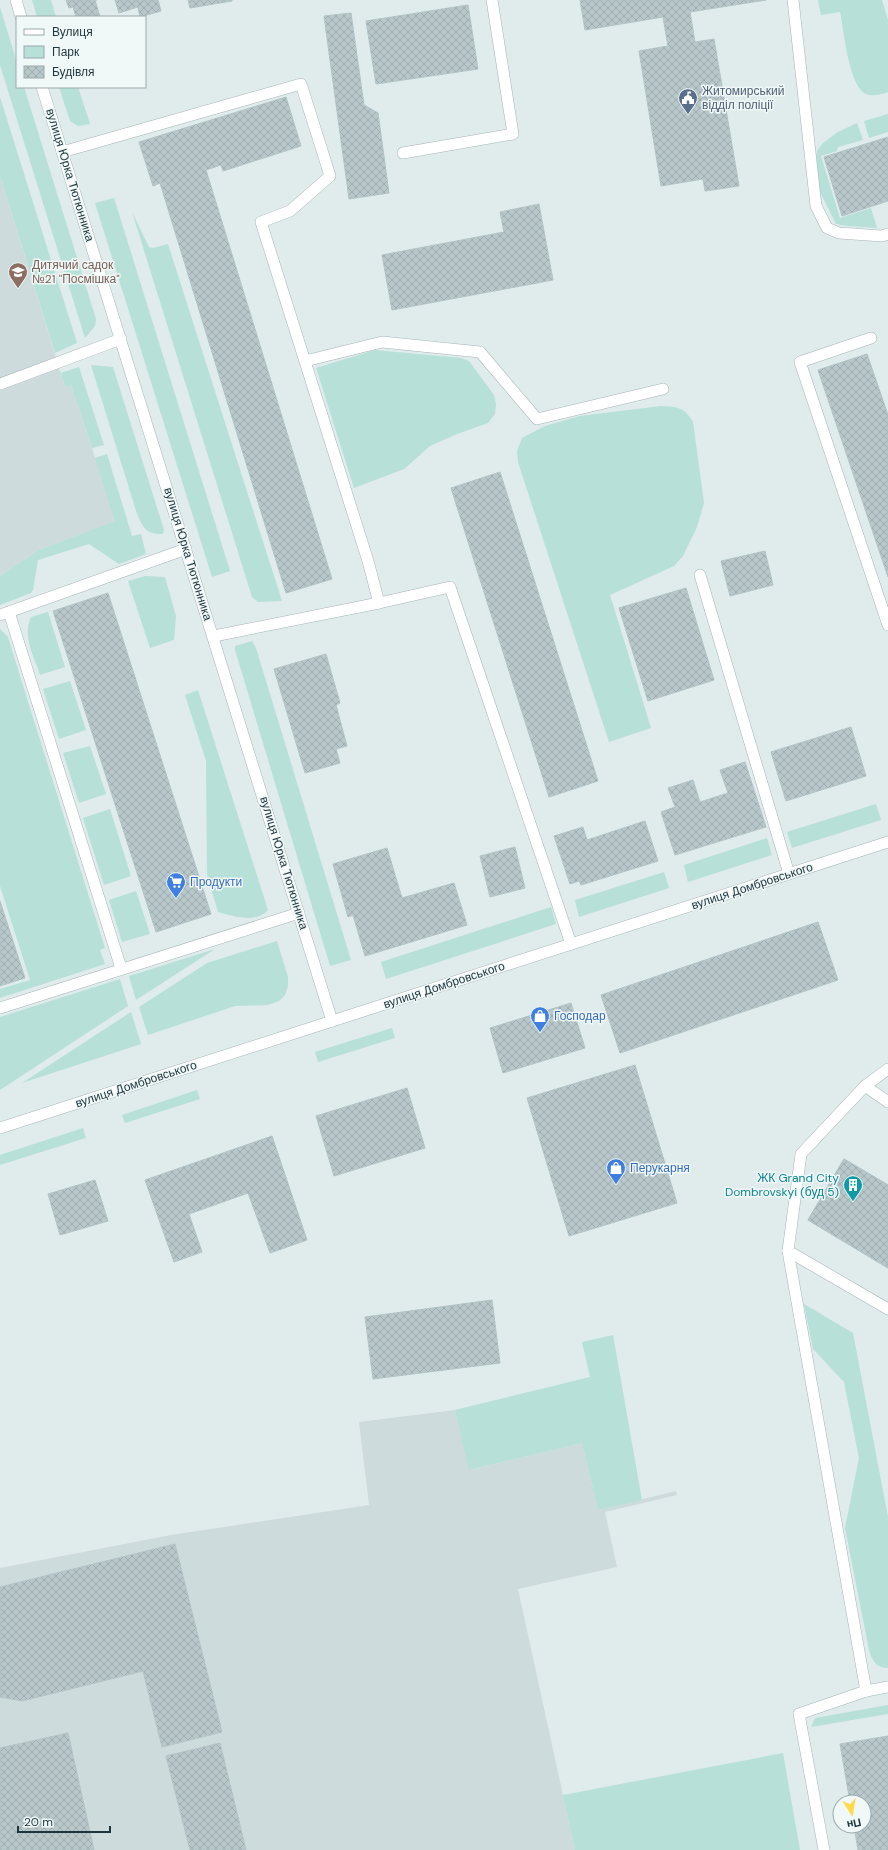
<svg xmlns="http://www.w3.org/2000/svg" width="888" height="1850" viewBox="0 0 888 1850" font-family="'DM Sans',sans-serif">
<style>
.built{fill:#cedbdc}
.green{fill:#b6e0d8}
.building{fill:url(#building-cross-hatch);stroke:#b1c3c6}
.lines{fill:none;stroke-linecap:round;stroke-linejoin:round}
.service-casing{stroke:#a6b4b8;stroke-width:12}
.minor-casing{stroke:#a6b4b8;stroke-width:12}
.tertiary-casing{stroke:#a6b4b8;stroke-width:12}
.service{stroke:#fff;stroke-width:11}
.minor{stroke:#fff;stroke-width:11}
.tertiary{stroke:#fff;stroke-width:11}
.labels{text-anchor:middle;dominant-baseline:central;stroke-width:3;stroke-linejoin:round;paint-order:stroke}
.service-label{font-size:12px;fill:#4e5e75;stroke:#f0f8f8;text-anchor:start}
.street-label{font-size:12px;fill:#1f353e;stroke:#f0f8f8}
.education-label{font-size:12px;fill:#785e54;stroke:#f0f8f8;text-anchor:start}
.shop-label{font-size:12px;fill:#366cbe;stroke:#f0f8f8;text-anchor:start}
.culture-label{font-size:12px;fill:#0d838f;stroke:#f0f8f8;text-anchor:end}
</style>
<defs>
<pattern id="building-cross-hatch" width="8" height="8" patternUnits="userSpaceOnUse"><rect width="8" height="8" fill="#b8c8ca"/><path d="M0 0l8 8M0 8l8-8" fill="none" stroke="#9eacaf"/></pattern>
</defs>
<rect width="100%" height="100%" fill="#e0ebec"/>
<!-- built -->
<g class="built">
<polygon points="0,175 65,387 71,385 116,521 39,550 0,576"/>
<polygon points="455,1410 470,1470 582,1443 598,1510 676,1491 677,1495 605,1512 617,1567 518,1589 575,1850 0,1850 0,1568 171,1535 369,1505 359,1422"/>
</g>
<!-- green -->
<g class="green">
<polygon points="32,0 51,0 56,17 37,17"/>
<path d="M818,0H882L888,20V92C883,94 875,96 869,95C849,92 844,30 840,12L821,15Z"/>
<polygon points="0,7 17,63 17,87 24,87 96,319 95,326 85,338 0,65"/>
<polygon points="59,87 78,87 90,124 78,126 70,121"/>
<polygon points="0,97 77,343 55,353 0,175"/>
<polygon points="888,114 888,132 869,138 864,121"/>
<polygon points="857,123 863,140 838,147 837,151 821,156 840,218 871,208 877,228 848,226 836,224 820,192 816,160 817,151 823,143 838,132"/>
<polygon points="114,198 230,571 212,577 95,203"/>
<polygon points="132,212 149,247 153,248 168,244 282,601 258,602 252,597"/>
<polygon points="375,350 461,358 469,361 494,395 496,404 495,414 488,423 457,434 430,446 404,469 354,488 316,368"/>
<path d="M91,365L113,367L164,530L163,534C147,535 143,528 137,514Z"/>
<polygon points="79,367 104,445 92,448 71,385 65,387 61,373"/>
<path d="M661,406C678,407 684,407 693,422L704,503L697,527L683,556L674,566L610,595L651,728L609,742L518,462L517,451L522,438L545,426L580,416Z"/>
<polygon points="107,454 132,536 141,534 146,554 119,564 89,544 38,560 33,590 31,593 0,605 0,576 39,550 115,521 95,458"/>
<polygon points="145,576 165,577 176,616 174,640 150,648 128,581"/>
<path d="M48,612L65,667L40,675C34,656 22,636 31,617Z"/>
<polygon points="0,629 8,637 11,647 105,948 100,950 105,964 0,998 0,989 30,980 0,886"/>
<polygon points="252,641 256,648 351,960 330,966 235,650 235,646"/>
<polygon points="70,681 86,730 59,739 43,689"/>
<path d="M198,690L268,910C256,924 233,916 218,912L207,875L206,761L185,695Z"/>
<polygon points="90,746 106,794 79,803 63,753"/>
<polygon points="876,804 881,820 792,848 787,832"/>
<polygon points="110,809 131,876 104,885 83,818"/>
<polygon points="767,838 772,855 688,882 684,865"/>
<polygon points="664,872 669,888 579,917 575,900"/>
<polygon points="136,891 150,934 122,942 109,900"/>
<polygon points="551,907 556,924 386,979 381,962"/>
<polygon points="277,941 288,977 288,986 285,995 279,1001 268,1005 235,1006 148,1035 139,1007 207,963"/>
<polygon points="215,949 136,1000 129,976"/>
<polygon points="120,979 128,1006 0,1090 0,1017"/>
<polygon points="131,1012 141,1044 22,1083"/>
<polygon points="392,1028 395,1038 318,1062 315,1052"/>
<polygon points="197,1090 200,1099 125,1123 122,1115"/>
<polygon points="83,1128 86,1138 0,1165 0,1155"/>
<path d="M804,1304L853,1333L888,1517V1668C876,1668 872,1660 869,1650L845,1528L859,1458L844,1382L813,1349Z"/>
<polygon points="613,1335 642,1500 598,1510 582,1443 469,1470 455,1410 590,1377 582,1342"/>
<polygon points="888,1705 888,1714 811,1727 815,1718"/>
<polygon points="783,1753 800,1850 575,1850 563,1795"/>
</g>
<!-- building -->
<g class="building">
<polygon points="66,0 97,0 95,0 100,17 76,17 73,7 69,8"/>
<polygon points="115,0 158,0 161,11 140,17 138,7 119,13"/>
<polygon points="188,0 232,0 232,1 190,8"/>
<polygon points="580,0 766,0 690,12 695,42 714,39 739,186 705,191 703,179 661,186 639,51 668,46 663,17 585,30"/>
<polygon points="468,5 478,69 376,84 366,21"/>
<polygon points="351,13 364,105 378,113 389,193 349,199 324,16"/>
<polygon points="286,97 301,146 223,171 221,165 206,170 332,579 286,593 160,183 153,186 139,142"/>
<polygon points="888,137 888,201 842,216 824,157"/>
<polygon points="539,204 553,280 392,310 382,255 504,232 500,212"/>
<polygon points="867,354 888,415 888,577 818,370"/>
<polygon points="500,472 598,781 549,797 451,488"/>
<polygon points="765,551 773,585 730,596 721,561"/>
<polygon points="686,588 714,680 648,701 619,608"/>
<polygon points="108,593 211,914 156,932 53,611"/>
<polygon points="326,654 340,703 336,705 347,746 336,749 340,763 305,773 274,669"/>
<polygon points="851,727 866,776 786,801 771,752"/>
<polygon points="745,762 766,827 675,855 661,812 675,807 668,788 693,780 700,802 728,793 720,770"/>
<polygon points="645,821 658,861 581,885 579,881 570,884 554,836 583,827 587,840"/>
<polygon points="515,847 525,888 490,897 480,856"/>
<polygon points="387,848 402,898 454,883 467,925 365,956 353,915 348,917 333,864"/>
<polygon points="0,901 25,978 0,986"/>
<polygon points="818,922 838,980 620,1053 601,995"/>
<polygon points="571,1003 585,1048 503,1073 490,1028"/>
<polygon points="635,1065 677,1203 569,1236 527,1098"/>
<polygon points="407,1088 425,1148 334,1176 316,1116"/>
<polygon points="272,1136 307,1240 270,1253 248,1193 189,1214 202,1252 174,1262 145,1180"/>
<polygon points="844,1159 888,1185 888,1268 808,1220"/>
<polygon points="844,1159 888,1185 888,1268 808,1220"/>
<polygon points="95,1180 108,1221 60,1235 48,1194"/>
<polygon points="492,1300 500,1363 373,1379 365,1317"/>
<polygon points="175,1544 222,1732 162,1747 143,1671 22,1701 0,1697 0,1587"/>
<polygon points="68,1733 94,1850 0,1850 0,1748"/>
<polygon points="888,1736 888,1850 858,1850 854,1826 864,1826 864,1802 850,1802 840,1744"/>
<polygon points="220,1743 246,1850 190,1850 166,1756"/>
</g>
<g class="lines">
<defs>
<g id="service">
<polyline points="793,0 816,206 827,228 839,233 882,236 888,234"/>
<polyline points="62,152 301,84 326,163 330,176 290,211 261,222 368,561 379,603 214,636"/>
<polyline points="403,153 513,134 492,0"/>
<polyline points="871,338 800,362 888,625"/>
<polyline points="305,361 382,342 480,352 537,419 663,389"/>
<polyline points="0,384 121,339"/>
<polyline points="700,575 789,874"/>
<polyline points="379,603 450,587 571,944"/>
<polyline points="9,612 121,968"/>
<polyline points="0,615 186,549"/>
<polyline points="0,1008 299,913"/>
<polyline points="888,1069 865,1086 801,1154 788,1251 866,1691 888,1687"/>
<polyline points="865,1086 888,1102"/>
<polyline points="788,1251 888,1309"/>
<polyline points="824,1850 799,1714 866,1691"/>
</g>
<g id="minor">
<polyline points="16,0 21,17"/>
<polyline points="42,87 332,1021"/>
</g>
<polyline id="tertiary" points="0,1128 888,842"/>
</defs>
<!-- service casing -->
<use href="#service" class="service-casing"/>
<!-- minor casing -->
<use href="#minor" class="minor-casing"/>
<!-- tertiary casing -->
<use href="#tertiary" class="tertiary-casing"/>
<!-- service -->
<use href="#service" class="service"/>
<!-- minor -->
<use href="#minor" class="minor"/>
<!-- tertiary -->
<use href="#tertiary" class="tertiary"/>
</g>
<!-- icons -->
<defs>
<symbol id="civic-pin" viewBox="-11 -11 22 30"><path d="M0 17L-7.5 6A9.5 9.5 0 1 1 7.5 6Z" fill="#5c6f8a" stroke="#f0f8f8"/><path d="M-.6-6.5H3V-4.5H.6V-3L4-1V1h2V6H-6V1h2V-1L-.6-3ZM-1.2 2.5V6h2.4V2.5Z" fill="#fff"/></symbol>
<symbol id="school-pin" viewBox="-11 -11 22 30"><path d="M0 17L-7.5 6A9.5 9.5 0 1 1 7.5 6Z" fill="#8d6e63" stroke="#f0f8f8"/><path d="M0-5L7-2L0 1L-7-2ZM-4 1L0 2.5L4 1V4Q0 6-4 4Z" fill="#fff"/></symbol>
<symbol id="supermarket-pin" viewBox="-11 -11 22 30"><path d="M0 17L-7.5 6A9.5 9.5 0 1 1 7.5 6Z" fill="#3f7fe0" stroke="#f0f8f8"/><path d="M-6-5.5h2.5l.6 2H6L4.5 2H-2.5L-4.4-4H-6ZM-1.5 3.2a1.3 1.3 0 1 0 .1 0ZM3 3.2a1.3 1.3 0 1 0 .1 0Z" fill="#fff"/></symbol>
<symbol id="shop-pin" viewBox="-11 -11 22 30"><path d="M0 17L-7.5 6A9.5 9.5 0 1 1 7.5 6Z" fill="#3f7fe0" stroke="#f0f8f8"/><path d="M-5-2.5h2.3a2.7 3.5 0 0 1 5.4 0H5L5.5 6h-11ZM-1.5-2.5h3a1.5 2.3 0 0 0-3 0Z" fill="#fff"/></symbol>
<symbol id="building-pin" viewBox="-11 -11 22 30"><path d="M0 17L-7.5 6A9.5 9.5 0 1 1 7.5 6Z" fill="#0f9aa8" stroke="#f0f8f8"/><path d="M-4-6H4V6H1V3H-1V6H-4ZM-2.5-4.3h1.7v1.8h-1.7ZM.8-4.3h1.7v1.8H.8ZM-2.5-1h1.7V.8h-1.7ZM.8-1h1.7V.8H.8Z" fill="#fff"/></symbol>
</defs>
<g fill-rule="evenodd">
<use href="#civic-pin" x="677" y="87" width="22" height="30"/>
<use href="#school-pin" x="7" y="261" width="22" height="30"/>
<use href="#supermarket-pin" x="165" y="871" width="22" height="30"/>
<use href="#shop-pin" x="529" y="1005" width="22" height="30"/>
<use href="#shop-pin" x="605" y="1157" width="22" height="30"/>
<use href="#building-pin" x="842" y="1174" width="22" height="30"/>
</g>
<g class="labels">
<!-- service labels -->
<g class="service-label">
<text x="702" y="91">Житомирський<tspan x="702" dy="14">відділ поліції</tspan></text>
</g>
<!-- street labels -->
<g class="street-label">
<text transform="translate(70 175) rotate(73)">вулиця Юрка Тютюнника</text>
<text transform="translate(188 554) rotate(73)">вулиця Юрка Тютюнника</text>
<text transform="translate(284 863) rotate(73)">вулиця Юрка Тютюнника</text>
<text transform="translate(752 886) rotate(-18)">вулиця Домбровського</text>
<text transform="translate(444 985) rotate(-18)">вулиця Домбровського</text>
<text transform="translate(136 1084) rotate(-18)">вулиця Домбровського</text>
</g>
<!-- education labels -->
<g class="education-label">
<text x="32" y="265">Дитячий садок<tspan x="32" dy="14">№21 "Посмішка"</tspan></text>
</g>
<!-- shop labels -->
<g class="shop-label">
<text x="190" y="882">Продукти</text>
<text x="554" y="1016">Господар</text>
<text x="630" y="1168">Перукарня</text>
</g>
<!-- culture labels -->
<g class="culture-label">
<text x="839" y="1178">ЖК Grand City<tspan x="839" dy="14">Dombrovskyi (буд 5)</tspan></text>
</g>
</g>
<!-- legend -->
<rect x="16" y="16" width="130" height="72" fill="#f0f8f8" stroke="#9caaae"/>
<rect x="24" y="29" width="20" height="6" fill="#ffffff" stroke="#9caaae"/>
<text x="52" y="36" font-size="12" fill="#1f353e">Вулиця</text>
<rect x="24" y="46" width="20" height="12" fill="#b6e0d8" stroke="#9caaae"/>
<text x="52" y="56" font-size="12" fill="#1f353e">Парк</text>
<rect x="24" y="66" width="20" height="12" fill="url(#building-cross-hatch)" stroke="#9caaae"/>
<text x="52" y="76" font-size="12" fill="#1f353e">Будівля</text>
<!-- north arrow -->
<g transform="translate(852 1814) rotate(168)"><circle r="19" fill="#f0f8f8" stroke="#9caaae"/>
<path d="M0-3L7 15L0 10L-7 15Z" fill="#ffdb4b"/>
<text y="-6" font-size="11" font-weight="bold" text-anchor="middle" fill="#1f353e">Пн</text>
</g>
<!-- scale -->
<path d="M18 1826v6h92v-6" fill="none" stroke="#1f353e" stroke-width="2"/>
<text x="24" y="1826" font-size="12" fill="#1f353e" stroke="#f0f8f8" stroke-width="3" paint-order="stroke">20 m</text>
</svg>
